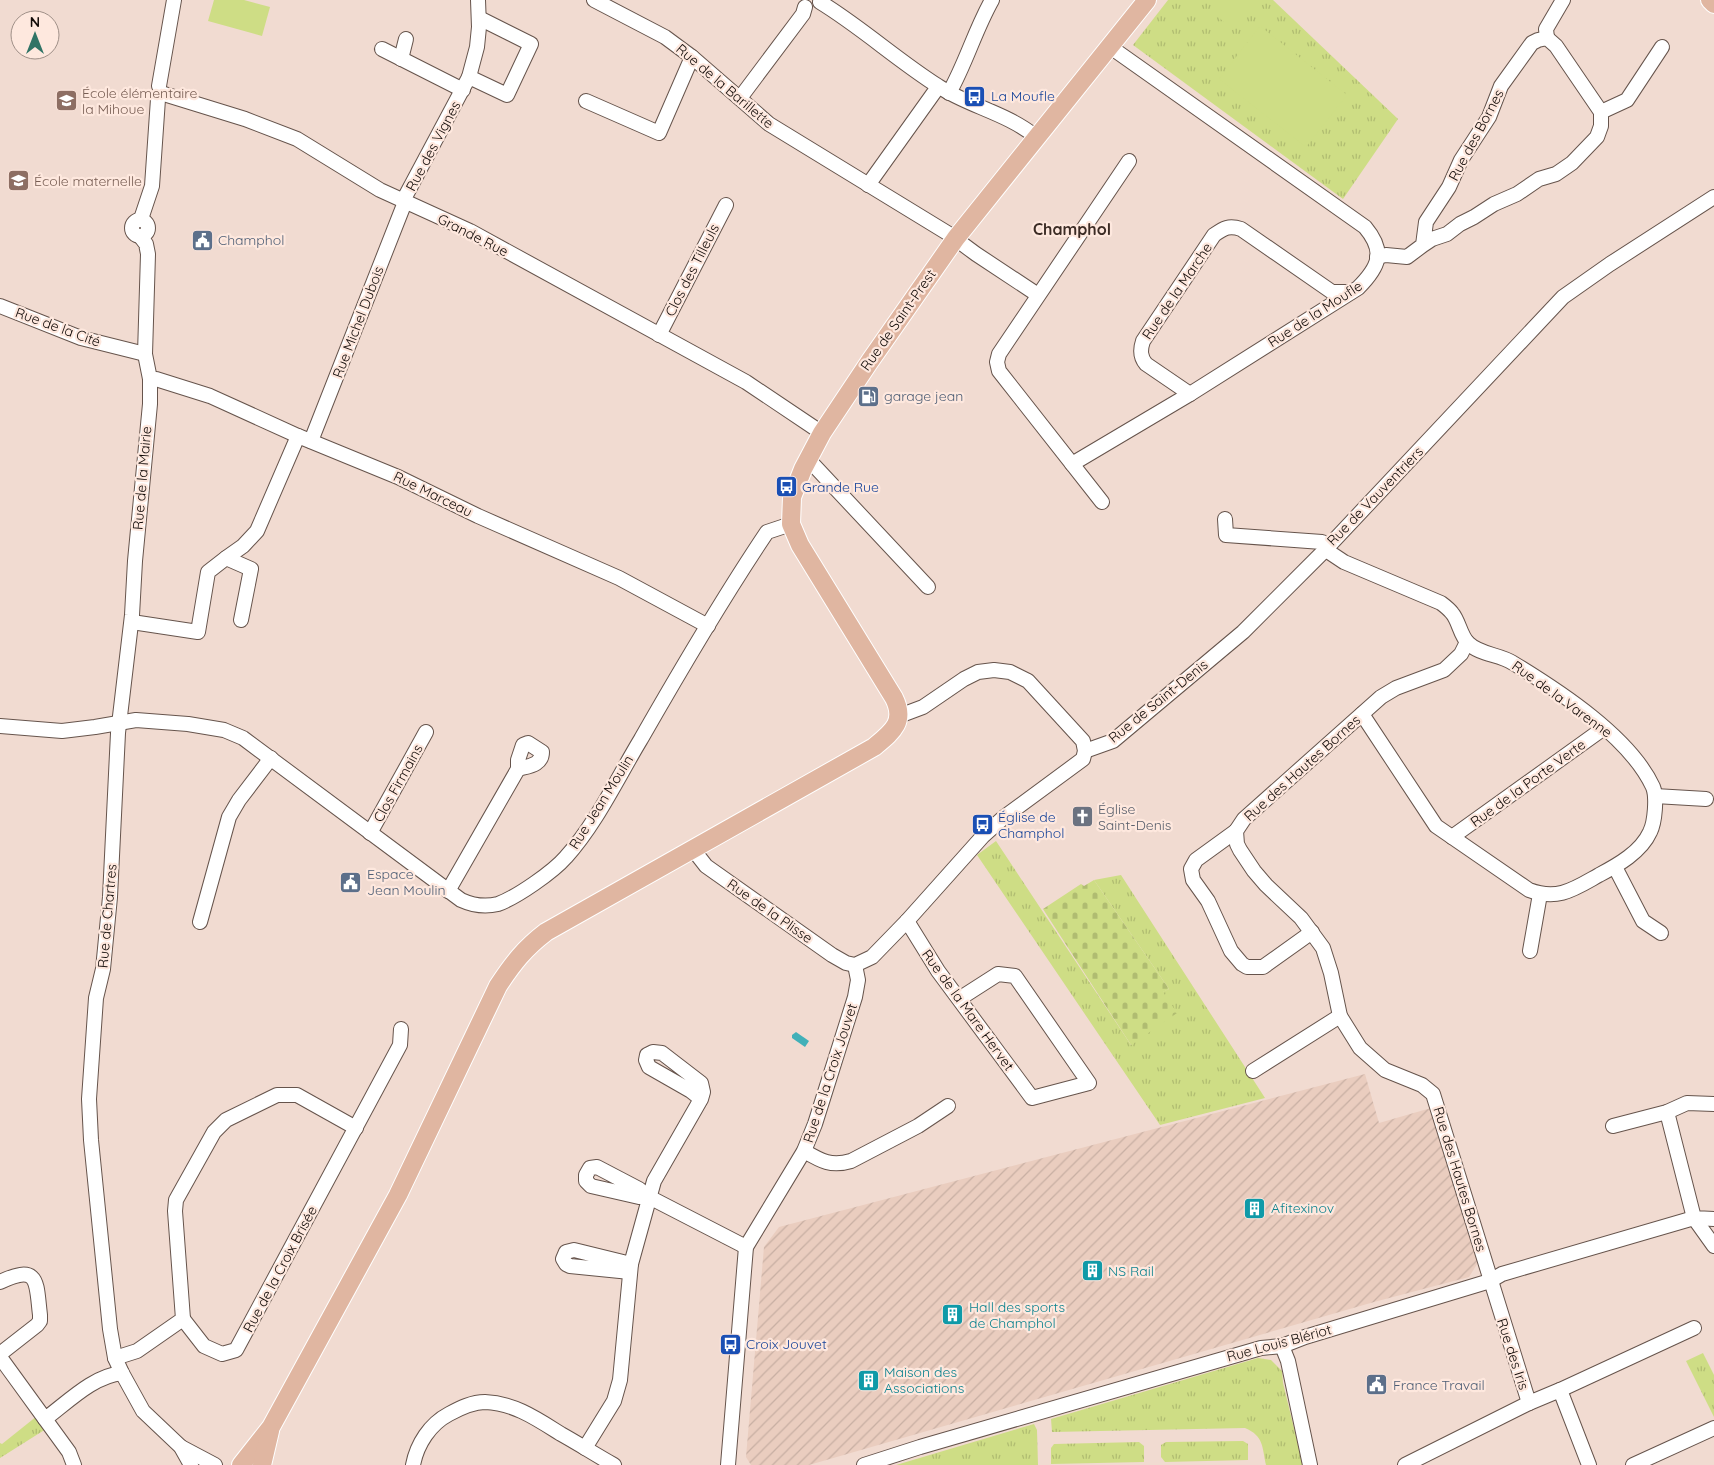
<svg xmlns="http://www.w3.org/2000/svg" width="1714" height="1465" viewBox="0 0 1714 1465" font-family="Quicksand,sans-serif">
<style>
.industrial{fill:url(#industrial-furrows)}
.grass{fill:url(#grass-tufts)}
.cemetery{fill:url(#cemetery-stones)}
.pitch{fill:#cedd85}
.water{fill:#41b0b8}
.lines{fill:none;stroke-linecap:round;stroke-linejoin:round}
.minor-casing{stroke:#66544c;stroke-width:16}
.major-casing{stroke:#fff;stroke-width:20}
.minor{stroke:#fff;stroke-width:14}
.major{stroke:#e0b6a1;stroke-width:18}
.labels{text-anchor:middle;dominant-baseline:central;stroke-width:4.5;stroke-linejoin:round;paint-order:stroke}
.street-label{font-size:14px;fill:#120b08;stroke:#fee8de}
.education-label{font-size:14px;fill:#785e54;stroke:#fee8de;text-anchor:start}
.transit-label{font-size:14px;fill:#164399;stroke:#fee8de;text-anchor:start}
.service-label{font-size:14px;fill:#4e5e75;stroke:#fee8de;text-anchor:start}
.worship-label{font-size:14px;fill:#5b616d;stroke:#fee8de;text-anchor:start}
.culture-label{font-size:14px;fill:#0d838f;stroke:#fee8de;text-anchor:start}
.quarter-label{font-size:16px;font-weight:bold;fill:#3c2c25;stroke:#fee8de}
</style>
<defs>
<pattern id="industrial-furrows" width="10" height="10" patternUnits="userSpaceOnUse" patternTransform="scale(1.25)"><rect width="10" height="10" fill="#eacdbf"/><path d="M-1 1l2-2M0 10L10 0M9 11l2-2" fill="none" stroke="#c8afa3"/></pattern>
<pattern id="grass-tufts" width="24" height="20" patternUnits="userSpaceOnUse" patternTransform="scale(1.25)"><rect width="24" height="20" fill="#cedd85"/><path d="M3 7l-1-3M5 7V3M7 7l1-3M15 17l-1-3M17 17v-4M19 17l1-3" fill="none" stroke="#b0bc71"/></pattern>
<pattern id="cemetery-stones" width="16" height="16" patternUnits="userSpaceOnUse" patternTransform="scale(1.25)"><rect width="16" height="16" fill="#cedd85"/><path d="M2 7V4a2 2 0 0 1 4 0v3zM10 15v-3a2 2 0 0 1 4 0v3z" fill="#b0bc71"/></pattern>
</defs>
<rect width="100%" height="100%" fill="#f1dbd1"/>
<!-- industrial -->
<polygon class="industrial" points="1365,1074 1379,1123 1431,1108 1479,1261 1469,1277 1374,1302 809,1465 751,1465 746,1457 764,1247 779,1227"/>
<!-- grass -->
<g class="grass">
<polygon points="1168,0 1273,0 1398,119 1343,199 1133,45"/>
<polygon points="996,841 1131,1045 1162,992 1169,989 1094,880 1121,875 1265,1098 1160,1125 977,855"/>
<polygon points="1703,1353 1714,1375 1714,1417 1686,1361"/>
<path d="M1258,1358L1271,1360L1282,1371L1283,1383L1303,1465H1266C1262,1447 1264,1436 1245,1428L1052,1432L1051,1419Z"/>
<polygon points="37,1416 46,1429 0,1458 0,1443 2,1444"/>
<polygon points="1034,1424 1037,1430 1038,1465 896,1465"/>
<polygon points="1243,1441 1248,1444 1248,1460 1165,1462 1161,1457 1161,1445 1166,1442"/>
<polygon points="1139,1442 1144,1446 1144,1462 1051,1464 1051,1448 1054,1444"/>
</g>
<!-- cemetery -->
<polygon class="cemetery" points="1094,880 1169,989 1163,992 1177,1013 1131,1045 1043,909 1081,884 1084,886"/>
<!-- pitch -->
<g class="pitch">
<polygon points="214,0 244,0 270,7 262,36 208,21"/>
<polygon points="1230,0 1257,0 1232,29 1216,15"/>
<polygon points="1260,26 1347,95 1306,147 1219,79"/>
</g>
<!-- water -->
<polygon class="water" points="796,1032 809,1041 805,1047 792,1038 792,1035"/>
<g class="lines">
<defs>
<g id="minor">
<polyline points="594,0 665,37 692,57 769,124 949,234 976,254 1038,295"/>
<path d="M820,2C861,27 897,60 938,86C968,106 1007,113 1036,137"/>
<polyline points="1547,38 1546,29 1563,0"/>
<polyline points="382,49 463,90"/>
<polyline points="401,59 406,39"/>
<polyline points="469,77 507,95 531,44 479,18"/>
<polyline points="159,86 174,0"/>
<path d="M949,93C966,63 975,30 992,0"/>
<polyline points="164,94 245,119 297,139 380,190 470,231 746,382 822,433"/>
<polyline points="740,98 803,14 805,7"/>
<polyline points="586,101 659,133 692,57"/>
<polyline points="1601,112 1627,100 1662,47"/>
<polyline points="868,185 938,87"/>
<polyline points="141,219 152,186 158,99"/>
<circle cx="140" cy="228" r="8"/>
<polyline points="140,236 146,244 148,254 145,354 150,379 150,404 135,561 132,615 118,733 110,897 103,969 96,998 89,1099 91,1140 110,1329 115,1358 122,1373 143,1411 181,1447 191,1465"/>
<polyline points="1377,257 1386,255 1407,257 1423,245 1426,222 1449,187 1461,160 1489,117 1501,86 1532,43 1538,40 1547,38 1556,46 1601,112 1601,126 1597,137 1572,163 1556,174 1539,179 1517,194 1494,204 1474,217 1460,224 1447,234 1432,239 1423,245"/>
<polyline points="0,306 81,338 145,354"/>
<polyline points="659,335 726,205"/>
<polyline points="150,379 156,379 210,396 298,436 398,477 478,516 619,578 708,626"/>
<path d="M1190,394L1146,364C1140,357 1140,350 1143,341L1214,235C1224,228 1229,225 1241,229L1332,292H1351"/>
<polyline points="311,441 405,202 405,197 469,77 477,47 479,27 478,0"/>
<polyline points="808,459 928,587"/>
<path d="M1072,464L1190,394L1358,288C1379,267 1386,252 1365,227L1109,46"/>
<polyline points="1102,502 999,371 997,362 999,354 1129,161"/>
<path d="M1225,519L1226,535L1322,542L1329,552L1344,562L1441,603C1445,606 1449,609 1452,613C1459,621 1460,635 1468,643C1480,655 1499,654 1513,663C1559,691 1630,737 1653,787C1657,797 1655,822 1650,832C1641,852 1618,865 1599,875C1574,889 1558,901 1529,890L1436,826L1362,714"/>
<polyline points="226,558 243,546 257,531 298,436"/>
<polyline points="132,622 198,632 208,572 226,558 251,569 241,620"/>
<polyline points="1467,642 1461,654 1444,670 1396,688 1381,697 1244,819 1236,831 1237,844 1240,850 1254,871 1266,885 1301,918 1323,948 1331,973 1340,1016 1360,1048 1385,1070 1422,1085 1433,1094 1529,1403 1560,1390 1589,1465"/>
<path d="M0,726L62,731L95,727L136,720L188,724L224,730L243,738L461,900C472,905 486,907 498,904C517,897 553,872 566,857C596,824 618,777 641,739C681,669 722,599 767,532L791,524"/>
<polyline points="1085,751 1113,741 1243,632 1326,549 1563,297 1610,264 1714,197"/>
<polyline points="1655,796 1706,799"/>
<polyline points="1236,831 1196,860 1191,869 1193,880 1208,901 1231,951 1242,964 1247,967 1263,967 1312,932"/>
<polyline points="370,833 426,732"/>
<polyline points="1452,837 1604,728"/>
<polyline points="692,848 706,866 832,955 846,963 855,965 872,957 907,921 983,836 1003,818 1083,759 1085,751 1083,741 1028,681 1010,672 994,670 978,672 964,679 923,707 899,716"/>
<polyline points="1615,867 1643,921 1661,933"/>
<path d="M448,891L518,769C529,766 542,765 542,752L528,743L523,745L518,760V769"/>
<polyline points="907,921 938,971 1032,1098 1089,1083 1015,976 998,974 959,999"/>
<polyline points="200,922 229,817 239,800 271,758"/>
<polyline points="1530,951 1540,894"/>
<polyline points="1253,1071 1340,1016"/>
<polyline points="1667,1112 1694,1218 1714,1219"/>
<polyline points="1613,1126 1667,1112 1687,1103 1714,1104"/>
<path d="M804,1151C821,1161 831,1167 851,1161L918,1126L948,1106"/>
<polyline points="649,1197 639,1197 591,1186 586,1181 586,1175 590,1168 597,1167 639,1189 649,1197 746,1247"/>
<polyline points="630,1272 570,1266 566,1264 563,1259 566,1252 574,1250 631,1264"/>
<path d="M0,1282C40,1263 36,1283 40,1315V1321L37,1325L0,1354"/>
<polyline points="183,1319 204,1346 222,1354 236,1350 400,1045 401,1029"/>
<polyline points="1282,1346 1288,1361 1310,1465"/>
<path d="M0,1357L45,1419C68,1402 93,1376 122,1373"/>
<polyline points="115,1358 137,1351 183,1319 175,1211 176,1200 214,1132 226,1120 277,1095 297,1095 356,1128"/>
<polyline points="1560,1390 1694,1328"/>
<polyline points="45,1419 69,1452 74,1465"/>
<polyline points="181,1447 215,1465"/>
<polyline points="585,1448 614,1401 620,1380 631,1264 654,1181 701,1099 703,1092 701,1083 662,1053 653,1052 647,1055 646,1060 649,1067 691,1091 701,1099"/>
<path d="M413,1465C417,1444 430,1424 449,1414C460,1408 472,1402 485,1402C514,1403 537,1419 561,1434C579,1444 596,1455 614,1465"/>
<polyline points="728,1465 746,1247 804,1151 815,1124 855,997 858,980 855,965"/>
<polyline points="864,1465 920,1447 1261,1348 1282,1346 1305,1337 1490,1281 1502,1274 1694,1218 1714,1246"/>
<polyline points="1405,1465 1529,1403"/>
<polyline points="1633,1465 1714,1428"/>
</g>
<g id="major">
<polyline points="1710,0 1714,4"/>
<path d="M241,1465L271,1427L398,1195L498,986C513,963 525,948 546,932L874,747C892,732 906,722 894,698L800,545L791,524L792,497L803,469L822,433L870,361L956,238L1147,0"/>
<polyline points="262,1465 270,1431"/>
</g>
</defs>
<!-- minor casing -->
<use href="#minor" class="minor-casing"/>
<!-- major casing -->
<use href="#major" class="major-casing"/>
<!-- minor -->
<use href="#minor" class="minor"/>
<!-- major -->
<use href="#major" class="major"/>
</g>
<!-- icons -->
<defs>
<symbol id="bus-square" viewBox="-11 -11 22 22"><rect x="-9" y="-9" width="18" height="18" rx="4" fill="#1a4fb4" stroke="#fee8de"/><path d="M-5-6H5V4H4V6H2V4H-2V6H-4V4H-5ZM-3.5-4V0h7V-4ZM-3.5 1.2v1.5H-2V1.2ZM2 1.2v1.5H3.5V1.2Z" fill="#fff"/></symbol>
<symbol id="school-square" viewBox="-11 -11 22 22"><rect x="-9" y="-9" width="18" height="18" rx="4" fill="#8d6e63" stroke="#fee8de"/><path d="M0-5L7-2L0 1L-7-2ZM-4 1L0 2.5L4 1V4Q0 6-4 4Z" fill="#fff"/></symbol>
<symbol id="civic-square" viewBox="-11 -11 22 22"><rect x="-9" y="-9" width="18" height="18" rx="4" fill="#5c6f8a" stroke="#fee8de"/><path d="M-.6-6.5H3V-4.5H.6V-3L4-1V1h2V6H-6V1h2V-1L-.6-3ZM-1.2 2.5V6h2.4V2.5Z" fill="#fff"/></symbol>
<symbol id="fuel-square" viewBox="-11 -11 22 22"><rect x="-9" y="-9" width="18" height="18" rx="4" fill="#5c6f8a" stroke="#fee8de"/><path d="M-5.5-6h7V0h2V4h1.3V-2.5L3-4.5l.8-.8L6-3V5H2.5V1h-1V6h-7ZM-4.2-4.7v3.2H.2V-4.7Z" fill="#fff"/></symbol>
<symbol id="church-square" viewBox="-11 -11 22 22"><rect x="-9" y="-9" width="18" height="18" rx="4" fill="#6b7280" stroke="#fee8de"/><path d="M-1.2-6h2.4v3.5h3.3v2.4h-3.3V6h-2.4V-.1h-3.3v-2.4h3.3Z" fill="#fff"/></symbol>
<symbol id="building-square" viewBox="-11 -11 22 22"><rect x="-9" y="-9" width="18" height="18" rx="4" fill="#0f9aa8" stroke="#fee8de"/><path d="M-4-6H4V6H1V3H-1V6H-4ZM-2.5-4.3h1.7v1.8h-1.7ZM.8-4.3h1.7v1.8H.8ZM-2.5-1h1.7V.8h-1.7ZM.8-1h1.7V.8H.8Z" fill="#fff"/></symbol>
</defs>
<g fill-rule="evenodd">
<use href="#bus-square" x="962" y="84" width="25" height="25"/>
<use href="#school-square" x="54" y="88" width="25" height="25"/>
<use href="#school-square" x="6" y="168" width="25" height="25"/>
<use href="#civic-square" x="190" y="228" width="25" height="25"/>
<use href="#fuel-square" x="856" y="384" width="25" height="25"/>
<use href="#bus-square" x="774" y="474" width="25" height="25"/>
<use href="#church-square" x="1070" y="804" width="25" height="25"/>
<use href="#bus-square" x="970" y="812" width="25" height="25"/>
<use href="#civic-square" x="338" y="870" width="25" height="25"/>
<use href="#building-square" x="1242" y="1196" width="25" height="25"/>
<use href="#building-square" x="1080" y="1258" width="25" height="25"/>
<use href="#building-square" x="940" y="1302" width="25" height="25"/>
<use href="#bus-square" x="718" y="1332" width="25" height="25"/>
<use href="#building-square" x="856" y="1368" width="25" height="25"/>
<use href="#civic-square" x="1364" y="1372" width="25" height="25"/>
</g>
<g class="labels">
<!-- street labels -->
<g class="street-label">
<text transform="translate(725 86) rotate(40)">Rue de la Barillette</text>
<text transform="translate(1476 135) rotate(-62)">Rue des Bornes</text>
<text transform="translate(433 146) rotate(-62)">Rue des Vignes</text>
<text transform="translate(473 235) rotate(27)">Grande Rue</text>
<text transform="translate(692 270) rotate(-63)">Clos des Tilleuls</text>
<text transform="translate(1177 291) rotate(-56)">Rue de la Marche</text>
<text transform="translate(1315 314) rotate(-33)">Rue de la Moufle</text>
<text transform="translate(898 320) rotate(-55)">Rue de Saint-Prest</text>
<text transform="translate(358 322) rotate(-69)">Rue Michel Dubois</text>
<text transform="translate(58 327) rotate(20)">Rue de la Cité</text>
<text transform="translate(142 478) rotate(-85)">Rue de la Mairie</text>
<text transform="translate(433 494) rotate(26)">Rue Marceau</text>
<text transform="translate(1375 496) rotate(-46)">Rue de Vauventriers</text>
<text transform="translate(1562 699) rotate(36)">Rue de la Varenne</text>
<text transform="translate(1158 701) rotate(-39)">Rue de Saint-Denis</text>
<text transform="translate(1302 768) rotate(-42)">Rue des Hautes Bornes</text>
<text transform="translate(398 783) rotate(-61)">Clos Firmains</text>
<text transform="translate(1528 783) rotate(-36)">Rue de la Porte Verte</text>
<text transform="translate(601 802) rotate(-58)">Rue Jean Moulin</text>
<text transform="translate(770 911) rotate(35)">Rue de la Plisse</text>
<text transform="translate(107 916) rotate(-85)">Rue de Chartres</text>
<text transform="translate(968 1010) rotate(54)">Rue de la Mare Hervet</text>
<text transform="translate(830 1073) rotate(-72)">Rue de la Croix Jouvet</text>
<text transform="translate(1460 1179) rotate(73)">Rue des Hautes Bornes</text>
<text transform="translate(280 1269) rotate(-62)">Rue de la Croix Brisée</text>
<text transform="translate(1279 1343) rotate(-15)">Rue Louis Blériot</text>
<text transform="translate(1513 1354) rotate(72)">Rue des Iris</text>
</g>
<!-- education labels -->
<g class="education-label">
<text x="82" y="93">École élémentaire<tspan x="82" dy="16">la Mihoue</tspan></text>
<text x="34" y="181">École maternelle</text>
</g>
<!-- transit labels -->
<g class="transit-label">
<text x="991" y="96">La Moufle</text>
<text x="802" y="487">Grande Rue</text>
<text x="998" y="817">Église de<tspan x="998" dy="16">Champhol</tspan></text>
<text x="746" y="1344">Croix Jouvet</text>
</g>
<!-- service labels -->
<g class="service-label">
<text x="218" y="240">Champhol</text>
<text x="884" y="396">garage jean</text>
<text x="367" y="874">Espace<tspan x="367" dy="16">Jean Moulin</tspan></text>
<text x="1393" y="1385">France Travail</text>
</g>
<!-- worship labels -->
<g class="worship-label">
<text x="1098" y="809">Église<tspan x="1098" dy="16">Saint-Denis</tspan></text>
</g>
<!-- culture labels -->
<g class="culture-label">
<text x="1271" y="1208">Afitexinov</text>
<text x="1108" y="1271">NS Rail</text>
<text x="969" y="1307">Hall des sports<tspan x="969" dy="16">de Champhol</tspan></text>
<text x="884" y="1372">Maison des<tspan x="884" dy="16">Associations</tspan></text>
</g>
<!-- quarter labels -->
<g class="quarter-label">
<text x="1072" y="229">Champhol</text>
</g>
</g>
<!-- north arrow -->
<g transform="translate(35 35)"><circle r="24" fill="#fee8de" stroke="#a09088"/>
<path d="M0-4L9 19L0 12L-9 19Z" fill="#307466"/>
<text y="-8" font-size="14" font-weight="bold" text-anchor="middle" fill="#120b08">N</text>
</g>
</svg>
